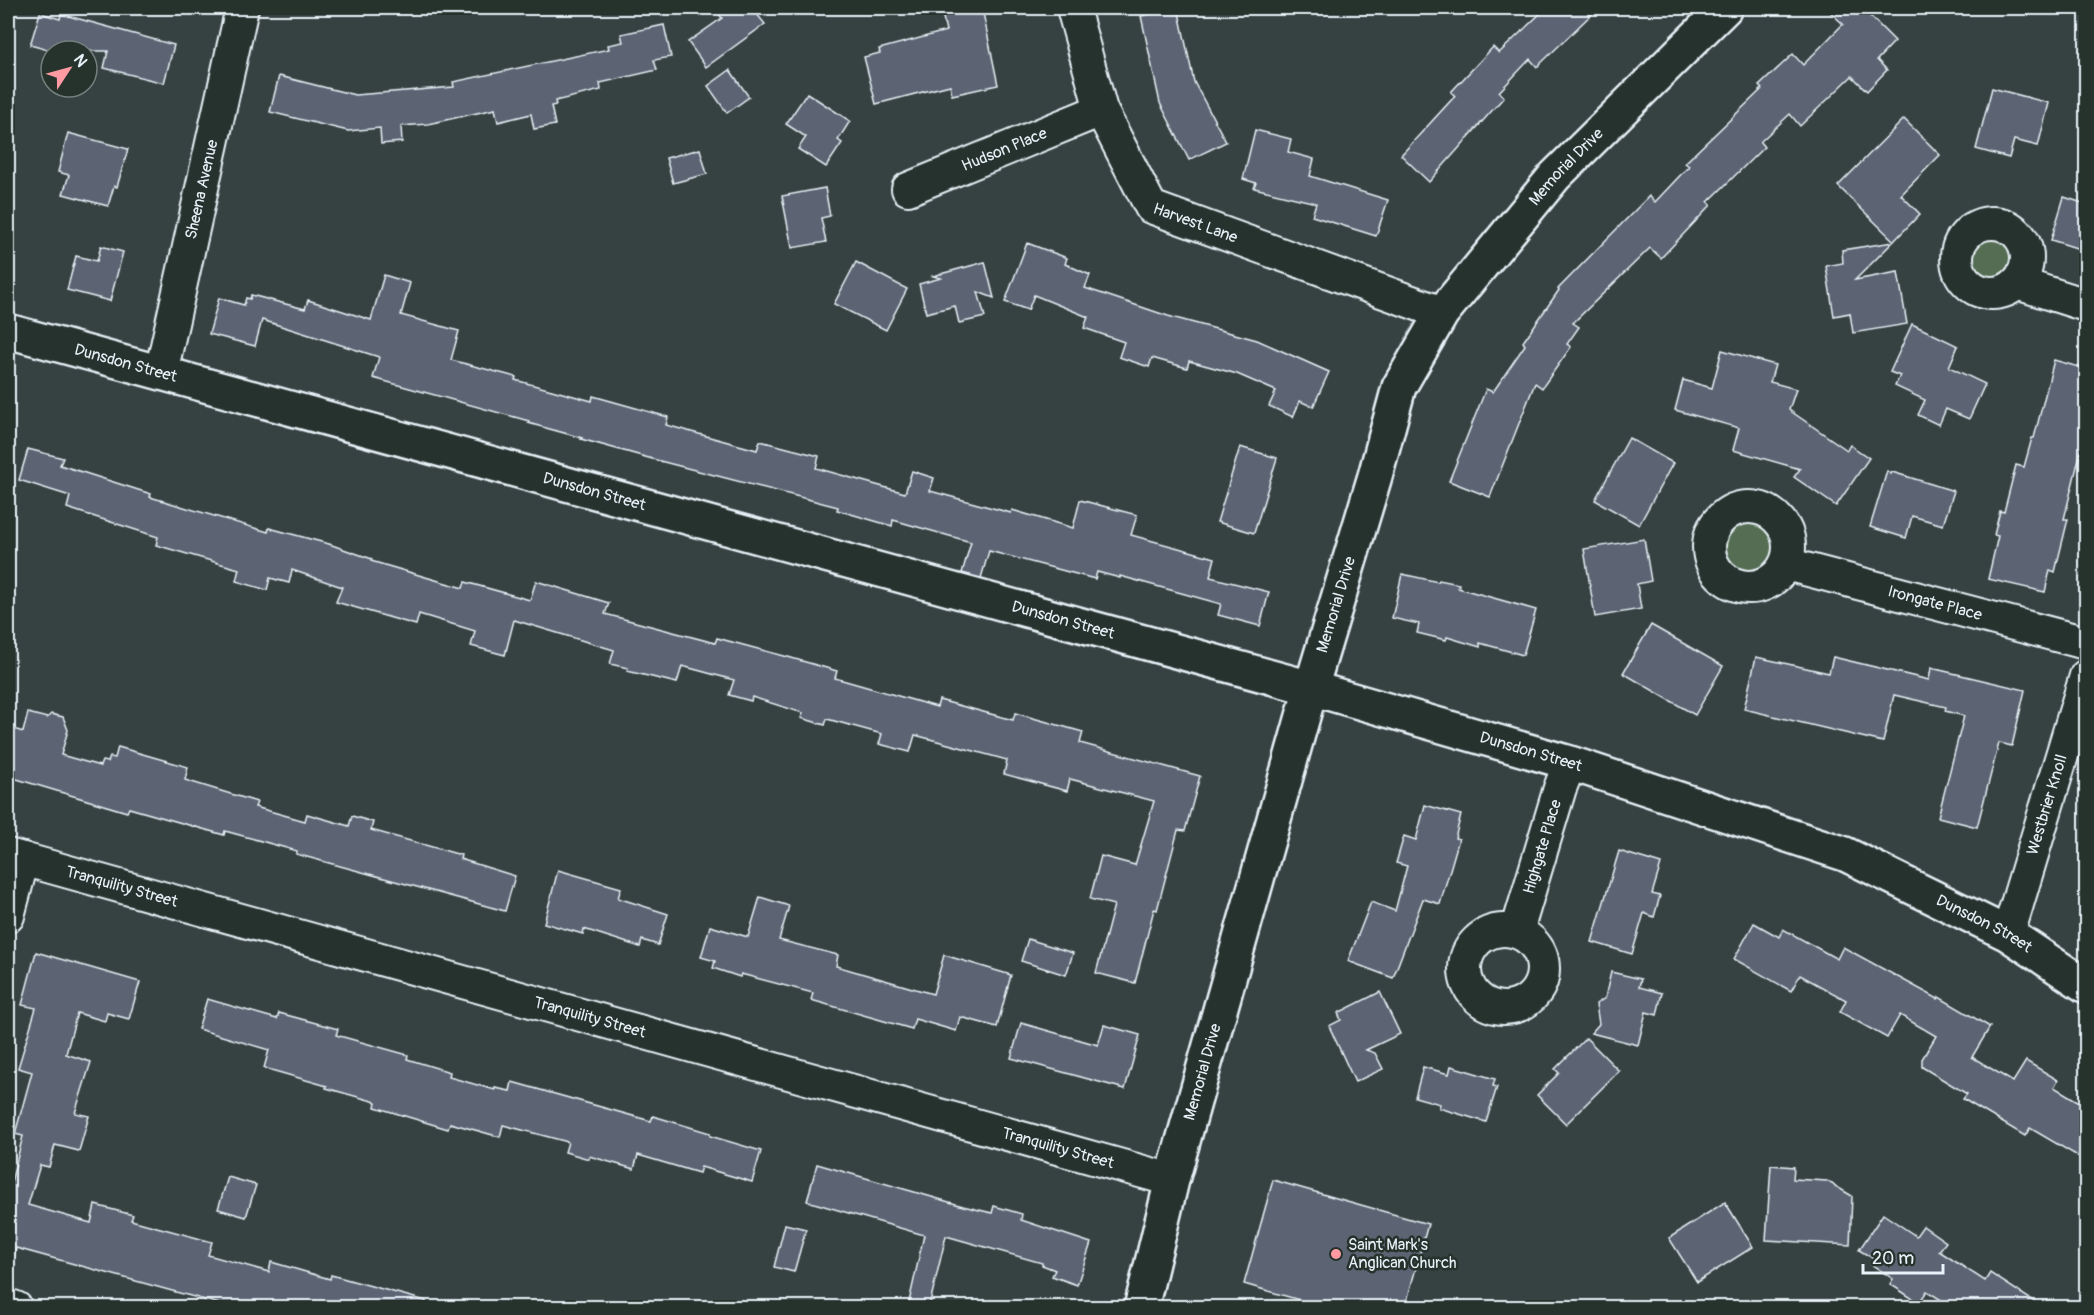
<svg xmlns="http://www.w3.org/2000/svg" width="2094" height="1315" viewBox="0 0 2094 1315" font-family="Pangolin,sans-serif">
<style>
.green{fill:#556d52;stroke:#9eafa5;stroke-width:1.5}
.building{fill:#5c6472;stroke:#e8f1f8;stroke-width:1.5}
.lines{fill:none;stroke-linecap:round;stroke-linejoin:round}
.minor-casing{stroke:#e8f1f8;stroke-width:36}
.major-casing{stroke:#e8f1f8;stroke-width:38}
.minor{stroke:#26332d;stroke-width:32}
.major{stroke:#26332d;stroke-width:33}
.poi-dot{fill:#ff9aa2;stroke:#26332d;stroke-width:2}
.labels{text-anchor:middle;dominant-baseline:central;stroke-width:5;stroke-linejoin:round;paint-order:stroke}
.street-label{font-size:16px;fill:#e8f1f8;stroke:#26332d}
.poi-label{font-size:16px;fill:#e8f1f8;stroke:#26332d;text-anchor:start}
</style>
<rect width="100%" height="100%" fill="#364242"/>
<filter id="ink" filterUnits="userSpaceOnUse"><feTurbulence type="fractalNoise" baseFrequency=".0167" numOctaves="2"/><feDisplacementMap in="SourceGraphic" scale="12" xChannelSelector="R" yChannelSelector="G"/><feConvolveMatrix kernelMatrix="1 2 1 2 8 2 1 2 1" color-interpolation-filters="sRGB"/></filter>
<g filter="url(#ink)">
<!-- green -->
<g class="green">
<circle cx="1991" cy="257" r="19"/>
<circle cx="1749" cy="547" r="23"/>
</g>
<!-- building -->
<g class="building">
<polygon points="714,8 752,8 765,24 706,67 688,42 722,18"/>
<polygon points="941,8 982,8 998,85 952,95 950,85 876,104 864,57 880,53 879,49 946,31"/>
<polygon points="1178,8 1194,82 1226,142 1189,160 1160,103 1141,16"/>
<polygon points="1546,8 1598,8 1537,67 1530,59 1499,92 1504,97 1429,182 1401,155 1455,96 1451,92 1493,47 1499,53"/>
<polygon points="1826,8 1862,8 1895,41 1877,60 1887,70 1867,91 1852,76 1800,126 1790,114 1760,142 1764,147 1708,202 1711,205 1661,258 1650,248 1573,323 1579,327 1567,344 1571,347 1542,388 1535,383 1490,497 1449,481 1486,389 1493,392 1525,345 1523,342 1559,290 1558,289 1649,196 1655,202 1689,166 1685,163 1762,89 1759,86 1793,54 1803,65 1843,24"/>
<polygon points="40,13 60,19 61,14 174,45 164,83 104,68 108,51 52,51 30,45"/>
<polygon points="664,25 671,57 654,60 657,70 600,83 601,90 555,101 556,105 551,106 555,125 534,129 531,114 498,122 495,109 428,124 401,126 402,142 381,144 380,128 348,131 270,112 279,76 355,95 454,87 453,82 609,49 608,45 623,42 621,34"/>
<polygon points="730,70 749,97 727,113 708,86"/>
<polygon points="1992,88 2049,103 2038,146 2014,140 2009,158 1976,149"/>
<polygon points="807,93 850,121 838,140 842,143 826,167 798,149 806,137 786,124"/>
<polygon points="1904,119 1940,155 1901,195 1920,214 1894,241 1838,186"/>
<polygon points="1255,130 1291,139 1288,152 1314,159 1310,176 1388,200 1376,236 1312,216 1316,203 1254,188 1256,183 1243,179"/>
<polygon points="68,133 128,149 117,187 114,186 108,206 63,194 69,175 58,172"/>
<polygon points="700,149 707,174 673,183 666,158"/>
<polygon points="825,188 830,216 821,218 826,242 792,248 782,196"/>
<polygon points="2064,197 2086,204 2086,251 2051,240"/>
<polygon points="1893,242 1855,280 1898,272 1907,324 1853,333 1850,313 1834,316 1826,266 1843,263 1842,250"/>
<polygon points="1027,243 1067,258 1065,264 1090,275 1085,288 1168,316 1257,340 1329,372 1313,407 1300,401 1293,417 1269,406 1276,391 1237,374 1189,361 1187,368 1152,358 1149,367 1119,357 1124,342 1084,328 1088,317 1034,295 1028,310 1005,302"/>
<polygon points="101,246 123,252 110,301 67,290 76,256 97,261"/>
<polygon points="856,262 907,289 886,330 834,304"/>
<polygon points="985,262 994,298 978,292 985,317 959,323 955,306 926,313 919,284 941,278 933,276"/>
<polygon points="384,275 410,283 401,315 459,331 451,360 516,377 515,380 592,401 593,396 668,417 666,425 757,450 760,441 819,456 816,468 905,493 912,471 934,478 930,491 1011,513 1012,510 1073,528 1080,500 1137,515 1131,535 1215,558 1210,577 1269,592 1260,626 1218,615 1221,604 1120,576 1120,578 1097,572 1095,579 989,551 981,578 962,573 971,542 893,520 892,526 837,510 838,507 656,460 581,439 582,438 528,423 529,421 373,378 379,357 262,320 255,346 209,334 219,298 244,305 246,298 250,299 251,295 305,309 308,300 371,320"/>
<polygon points="1912,324 1958,346 1949,367 1985,384 1969,419 1946,409 1939,425 1918,415 1925,400 1895,386 1900,376 1890,372"/>
<polygon points="1722,350 1775,365 1770,382 1796,389 1789,410 1847,450 1850,445 1869,458 1836,506 1794,477 1800,469 1733,450 1739,428 1675,410 1683,380 1712,388"/>
<polygon points="2054,360 2086,369 2086,430 2064,519 2068,519 2055,572 2050,570 2045,592 1988,579 1998,536 1994,535 2000,511 2004,512 2016,465 2024,467 2032,438 2034,438"/>
<polygon points="1629,438 1673,463 1639,525 1595,500"/>
<polygon points="1240,447 1277,458 1254,533 1217,522"/>
<polygon points="28,449 63,458 60,465 151,494 150,497 268,532 269,528 329,544 372,559 371,561 463,588 465,582 530,600 536,581 609,603 605,614 715,643 717,638 788,657 837,671 835,678 937,707 939,700 1013,720 1015,713 1083,732 1080,743 1200,776 1185,831 1178,830 1157,910 1154,909 1135,983 1096,973 1114,905 1090,899 1101,856 1135,865 1154,801 1070,779 1067,791 1004,774 1007,760 915,735 910,752 879,744 882,734 827,719 825,725 801,718 803,713 752,697 751,701 729,695 734,680 682,666 677,683 627,671 628,668 610,664 614,650 514,620 505,655 471,646 475,631 419,614 416,625 336,602 342,587 292,570 289,583 270,578 267,590 236,581 239,569 156,545 158,537 67,508 70,496 19,480"/>
<polygon points="1887,471 1891,474 1892,472 1954,491 1943,525 1912,516 1906,538 1870,527"/>
<polygon points="1644,539 1651,581 1637,584 1641,609 1595,617 1584,549"/>
<polygon points="1402,574 1438,582 1439,580 1459,584 1458,588 1536,610 1523,655 1480,643 1480,647 1447,637 1446,640 1417,633 1419,624 1392,618"/>
<polygon points="1651,625 1723,666 1695,715 1623,673"/>
<polygon points="1756,657 1829,673 1833,657 1929,680 1931,668 2025,690 2012,746 1999,743 1977,827 1938,817 1964,716 1945,711 1946,707 1894,695 1883,742 1744,709"/>
<polygon points="28,713 47,718 51,714 63,717 68,730 61,755 100,766 102,761 108,762 110,757 115,758 118,747 188,767 185,780 257,802 255,807 305,821 307,814 349,826 352,816 373,822 371,830 461,855 460,859 515,876 505,911 296,854 297,851 225,831 224,835 129,808 127,812 10,777 14,763 8,761 8,727 23,732"/>
<polygon points="1425,805 1461,815 1455,838 1459,839 1440,904 1423,899 1393,978 1348,961 1371,902 1395,911 1407,866 1396,863 1404,836 1416,840"/>
<polygon points="1619,851 1661,864 1652,894 1660,896 1654,917 1644,913 1632,954 1592,942"/>
<polygon points="558,870 621,888 618,898 668,914 658,945 642,940 640,947 584,929 583,934 544,923"/>
<polygon points="760,897 789,906 779,940 838,955 836,966 933,994 944,955 1011,975 997,1027 960,1017 956,1031 915,1019 912,1029 811,1000 813,993 741,974 740,977 713,968 715,961 701,957 710,926 748,937"/>
<polygon points="1754,923 1779,937 1783,929 1837,959 1843,947 1938,999 1939,997 1990,1027 1972,1057 2013,1082 2026,1061 2058,1080 2054,1087 2086,1106 2086,1161 2030,1128 2025,1136 1963,1099 1967,1094 1922,1067 1922,1059 1936,1036 1900,1015 1887,1038 1840,1012 1846,1000 1800,975 1791,991 1734,959"/>
<polygon points="1028,939 1073,953 1066,975 1021,961"/>
<polygon points="36,952 140,982 129,1019 107,1013 105,1021 77,1013 66,1054 91,1062 75,1113 89,1116 79,1151 55,1145 49,1167 40,1165 28,1205 91,1223 95,1205 133,1215 131,1220 212,1242 208,1255 269,1272 271,1262 330,1279 331,1275 426,1301 425,1308 234,1308 16,1248 14,1257 8,1256 8,1194 23,1136 15,1134 32,1072 18,1068 36,1008 22,1005"/>
<polygon points="1611,972 1641,979 1639,987 1662,993 1657,1015 1646,1012 1638,1045 1591,1033 1599,1024 1596,1004 1605,998"/>
<polygon points="1380,992 1400,1034 1366,1050 1375,1053 1383,1069 1355,1082 1329,1026 1341,1020 1338,1013"/>
<polygon points="207,999 277,1019 279,1013 338,1029 336,1035 408,1055 407,1059 450,1072 449,1077 495,1090 495,1088 510,1091 512,1082 651,1121 653,1116 710,1133 710,1136 761,1151 752,1182 701,1167 699,1173 638,1155 634,1169 589,1156 589,1159 565,1152 568,1142 503,1125 500,1137 450,1123 448,1129 375,1107 376,1102 326,1088 327,1086 264,1068 269,1050 198,1029"/>
<polygon points="1021,1023 1098,1045 1104,1025 1140,1035 1125,1089 1011,1058"/>
<polygon points="1586,1038 1619,1071 1566,1124 1537,1095 1559,1073 1555,1069"/>
<polygon points="1451,1066 1495,1079 1493,1086 1497,1087 1486,1122 1439,1108 1440,1104 1415,1097 1423,1067 1449,1074"/>
<polygon points="817,1164 963,1206 992,1213 994,1206 1022,1214 1021,1220 1091,1243 1077,1285 1052,1276 1055,1270 1042,1265 1042,1263 946,1236 929,1307 909,1302 924,1235 807,1201"/>
<polygon points="1771,1165 1794,1167 1793,1179 1827,1181 1852,1196 1850,1245 1766,1240"/>
<polygon points="228,1177 256,1185 246,1217 218,1209"/>
<polygon points="1273,1180 1428,1224 1405,1308 1327,1308 1244,1284"/>
<polygon points="1725,1202 1753,1247 1697,1282 1669,1238"/>
<polygon points="1883,1214 1916,1236 1923,1226 1946,1242 1939,1251 1985,1281 1990,1273 2044,1308 1954,1308 1927,1291 1919,1303 1890,1284 1893,1279 1871,1264 1874,1259 1859,1250"/>
<polygon points="785,1224 806,1229 794,1272 774,1267"/>
</g>
<g class="lines">
<defs>
<g id="minor">
<path id="s1" d="M1073,8L1101,110L1151,207L1442,313"/>
<path id="s2" d="M908,189L1101,110"/>
<circle cx="1992" cy="258" r="35"/>
<polyline points="2017,283 2086,305"/>
<path id="s3" d="M161,373L242,8"/>
<circle cx="1749" cy="547" r="40"/>
<path id="s4" d="M1786,564L2086,643"/>
<path id="s5" d="M8,855L1172,1180"/>
<polyline points="8,916 23,859"/>
<circle cx="1504" cy="969" r="39"/>
<path id="s6" d="M1517,931L1560,788L1570,763"/>
<path id="s7" d="M2008,934L2086,676"/>
<polyline points="8,1305 16,1308"/>
</g>
<g id="major">
<path id="s8" d="M8,331L1311,688L1570,763L1845,854L2008,934L2086,986"/>
<path id="s9" d="M1141,1308L1172,1180L1311,688L1375,476L1399,387L1442,313L1555,176L1725,8"/>
</g>
</defs>
<!-- minor casing -->
<use href="#minor" class="minor-casing"/>
<!-- major casing -->
<use href="#major" class="major-casing"/>
<!-- minor -->
<use href="#minor" class="minor"/>
<!-- major -->
<use href="#major" class="major"/>
</g>
</g>
<!-- markers -->
<circle class="poi-dot" cx="1336" cy="1254" r="6"/>
<g class="labels">
<!-- street labels -->
<g class="street-label">
<text stroke="none"><textPath href="#s2" startOffset="104">Hudson Place</textPath></text>
<text stroke="none"><textPath href="#s9" startOffset="1234">Memorial Drive</textPath></text>
<text stroke="none"><textPath href="#s3" startOffset="188">Sheena Avenue</textPath></text>
<text stroke="none"><textPath href="#s1" startOffset="262">Harvest Lane</textPath></text>
<text stroke="none"><textPath href="#s8" startOffset="122">Dunsdon Street</textPath></text>
<text stroke="none"><textPath href="#s8" startOffset="608">Dunsdon Street</textPath></text>
<text stroke="none"><textPath href="#s4" startOffset="154">Irongate Place</textPath></text>
<text stroke="none"><textPath href="#s9" startOffset="730">Memorial Drive</textPath></text>
<text stroke="none"><textPath href="#s8" startOffset="1094">Dunsdon Street</textPath></text>
<text stroke="none"><textPath href="#s8" startOffset="1580">Dunsdon Street</textPath></text>
<text stroke="none"><textPath href="#s7" startOffset="135">Westbrier Knoll</textPath></text>
<text stroke="none"><textPath href="#s6" startOffset="88">Highgate Place</textPath></text>
<text stroke="none"><textPath href="#s5" startOffset="118">Tranquility Street</textPath></text>
<text stroke="none"><textPath href="#s8" startOffset="2066">Dunsdon Street</textPath></text>
<text stroke="none"><textPath href="#s5" startOffset="604">Tranquility Street</textPath></text>
<text stroke="none"><textPath href="#s9" startOffset="244">Memorial Drive</textPath></text>
<text stroke="none"><textPath href="#s5" startOffset="1090">Tranquility Street</textPath></text>
</g>
<!-- poi labels -->
<g class="poi-label">
<text x="1348" y="1245">Saint Mark's<tspan x="1348" dy="18">Anglican Church</tspan></text>
</g>
</g>
<!-- margin -->
<rect width="2094" height="1315" fill="none" stroke="#26332d" stroke-width="30"/>
<rect x="15" y="15" width="2064" height="1285" fill="none" stroke="#e8f1f8" stroke-width="2" filter="url(#ink)"/>
<!-- north arrow -->
<g transform="translate(69 69) rotate(54)"><circle r="28" fill="#26332d" stroke="#747f7e" stroke-width="1.5"/>
<path d="M0-4.5L10 22L0 15L-10 22Z" fill="#ff9aa2"/>
<text y="-9" font-size="16" font-weight="bold" text-anchor="middle" fill="#e8f1f8">N</text>
</g>
<!-- scale -->
<path d="M1863 1264v9h80v-9" fill="none" stroke="#e8f1f8" stroke-width="3"/>
<text x="1872" y="1264" font-size="18" fill="#e8f1f8" stroke="#26332d" stroke-width="4.5" paint-order="stroke">20 m</text>
</svg>
